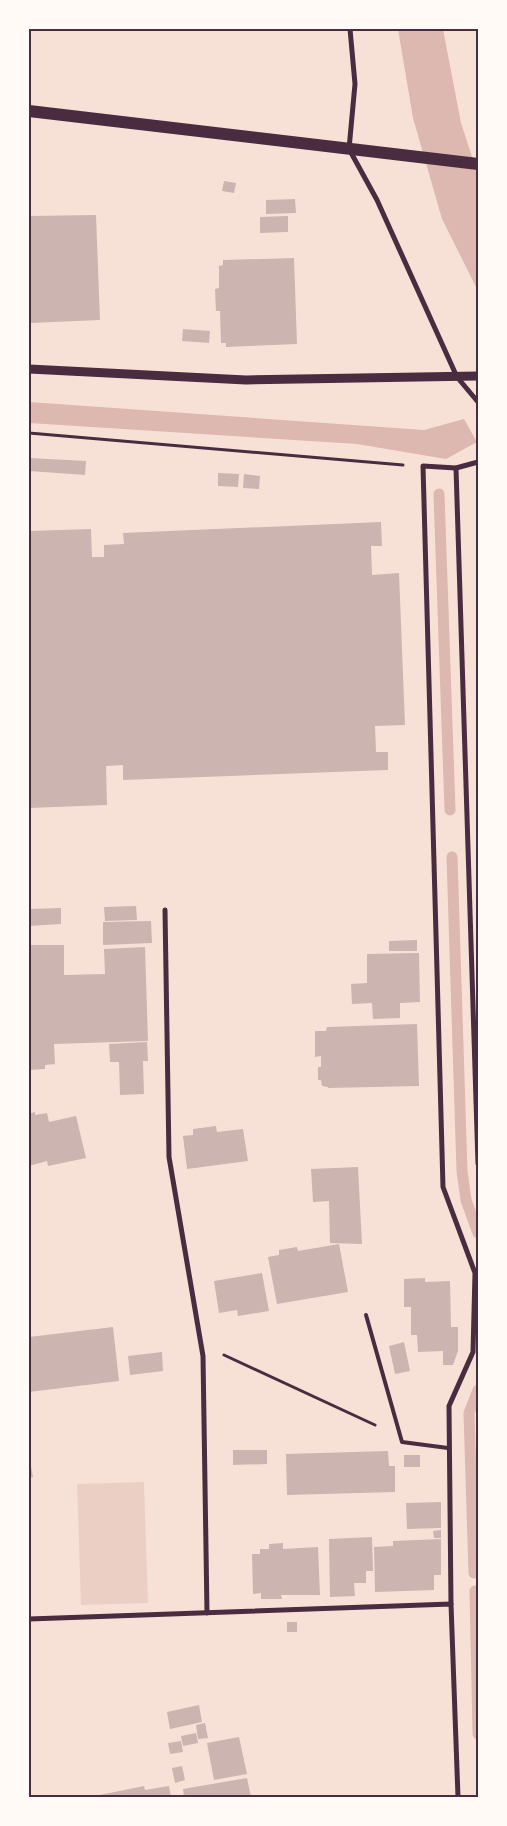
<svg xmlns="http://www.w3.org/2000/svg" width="507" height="1826" viewBox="0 0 507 1826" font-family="Commissioner,sans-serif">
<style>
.green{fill:#ebcfc5}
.water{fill:#dcb8b0}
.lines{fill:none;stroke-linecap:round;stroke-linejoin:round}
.stream{stroke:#dcb8b0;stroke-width:11}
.building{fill:#ccb4b1}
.path{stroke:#4a2c40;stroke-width:3}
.service{stroke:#4a2c40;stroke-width:4}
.minor{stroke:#4a2c40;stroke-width:5}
.tertiary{stroke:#4a2c40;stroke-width:9}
.primary{stroke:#4a2c40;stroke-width:12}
.neatline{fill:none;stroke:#4a2c40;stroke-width:2}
</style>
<rect width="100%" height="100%" fill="#f7e1d7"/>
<!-- green -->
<polygon class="green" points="144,1482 148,1603 81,1605 77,1484"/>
<!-- water -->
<g class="water">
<polygon points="398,29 443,29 461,123 478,175 478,291 442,219 413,118"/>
<polygon points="29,402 424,430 464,419 477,442 446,459 357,444 29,423"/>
</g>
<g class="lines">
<!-- stream -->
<g class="stream">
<polyline points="439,494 450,810"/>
<polyline points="452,857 462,1171 466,1200 478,1233"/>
<polyline points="474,1573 469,1413 478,1390"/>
<polyline points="475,1591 478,1734"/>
</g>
</g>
<!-- building -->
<g class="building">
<polygon points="224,181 236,183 234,193 222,191"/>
<polygon points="295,199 296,213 266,214 266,200"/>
<polygon points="96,215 100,320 31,323 29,292 29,216"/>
<polygon points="288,216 288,232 260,233 260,217"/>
<polygon points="294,258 297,344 226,347 226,343 221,343 220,311 216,311 215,289 219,288 219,266 223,265 223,260"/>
<polygon points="183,329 210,331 209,343 182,341"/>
<polygon points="29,458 86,461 85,475 29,471"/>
<polygon points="218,473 239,474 238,487 218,486"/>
<polygon points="244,474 260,476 259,489 243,488"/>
<polygon points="381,522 382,546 371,546 372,575 399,573 405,725 375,726 376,752 388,752 388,770 123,780 123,765 106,766 107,805 29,808 29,531 91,529 92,557 104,557 104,545 124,544 123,533"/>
<polygon points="136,906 137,920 105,921 104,907"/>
<polygon points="61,908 61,924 29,926 29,909"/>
<polygon points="151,921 152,943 103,945 103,922"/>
<polygon points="417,940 417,951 389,951 389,941"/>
<polygon points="29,945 64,945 64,975 105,974 104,949 145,947 148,1041 54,1044 55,1064 45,1065 45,1069 29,1070"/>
<polygon points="419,953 420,1002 400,1003 400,1018 373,1019 372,1003 352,1004 351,984 367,983 367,954"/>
<polygon points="417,1024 419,1086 328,1088 328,1087 322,1086 321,1080 318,1080 318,1067 321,1067 321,1056 315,1057 315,1031 326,1031 327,1027"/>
<polygon points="147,1042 148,1061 143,1061 144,1094 120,1095 119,1062 110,1062 109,1044"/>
<polygon points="35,1112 35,1115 47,1113 49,1122 76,1116 86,1158 48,1166 47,1161 29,1166 29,1114"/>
<polygon points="216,1126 217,1132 243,1129 248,1161 187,1169 183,1136 193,1135 193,1129"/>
<polygon points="358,1167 362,1244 330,1243 329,1201 313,1202 311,1169"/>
<polygon points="339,1244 348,1292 277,1304 268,1257 279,1255 279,1250 297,1247 298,1251"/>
<polygon points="262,1273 269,1311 238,1316 237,1310 219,1313 214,1281"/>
<polygon points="425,1278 425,1282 450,1281 451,1327 458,1327 458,1351 453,1365 443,1365 443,1351 418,1352 417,1335 411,1335 411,1307 404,1307 404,1279"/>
<polygon points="113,1327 119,1381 29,1392 29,1337"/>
<polygon points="404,1342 410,1371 395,1374 389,1346"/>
<polygon points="162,1352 163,1371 130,1375 128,1356"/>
<polygon points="233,1450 267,1450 267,1464 233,1465"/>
<polygon points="388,1451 389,1466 395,1466 395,1492 287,1495 286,1454"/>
<rect x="404" y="1455" width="16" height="12"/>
<polygon points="30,1461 33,1477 29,1478 29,1462"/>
<polygon points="441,1502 441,1528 407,1529 406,1503"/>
<polygon points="441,1530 441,1538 434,1538 433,1531"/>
<polygon points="372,1537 373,1571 366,1571 366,1583 354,1583 355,1596 330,1597 329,1539"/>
<polygon points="441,1539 441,1575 434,1575 434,1590 375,1592 374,1547 393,1546 393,1541"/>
<polygon points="283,1543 283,1549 318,1547 320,1595 281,1595 282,1599 261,1599 261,1593 253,1594 252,1554 260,1554 260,1549 269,1549 269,1544"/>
<rect x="287" y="1622" width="10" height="10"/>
<polygon points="199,1705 202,1722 170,1729 167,1712"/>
<polygon points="205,1723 208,1738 198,1739 196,1725"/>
<polygon points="196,1733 198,1743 183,1746 181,1736"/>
<polygon points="239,1737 247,1774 214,1780 207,1743"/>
<polygon points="181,1741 183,1752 170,1754 168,1743"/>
<polygon points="182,1766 185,1780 175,1783 172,1768"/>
<polygon points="247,1778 251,1797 184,1797 183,1789"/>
<polygon points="144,1786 145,1790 169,1786 171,1797 90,1797"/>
</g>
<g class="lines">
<!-- path -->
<g class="path">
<polyline points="29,433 403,465"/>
<polyline points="224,1355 375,1425"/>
</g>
<!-- service -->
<polyline class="service" points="366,1315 402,1442 448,1448"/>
<!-- minor -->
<g class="minor">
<polyline points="350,29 355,84 349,149 377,200 457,377 478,402"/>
<polyline points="456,468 478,1164"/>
<polyline points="165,910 169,1157 203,1356 207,1613"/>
<polyline points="451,1604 449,1406 473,1352 475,1273 443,1187 423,466 456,468 478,462"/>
<polyline points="29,1619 451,1604 458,1797"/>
</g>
<!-- tertiary -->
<polyline class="tertiary" points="29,369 246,380 478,376"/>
<!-- primary -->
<polyline class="primary" points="29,111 478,164"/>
</g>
<!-- border -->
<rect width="507" height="1826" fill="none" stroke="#fffaf5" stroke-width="60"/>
<rect x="30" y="30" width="447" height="1766" class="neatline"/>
</svg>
